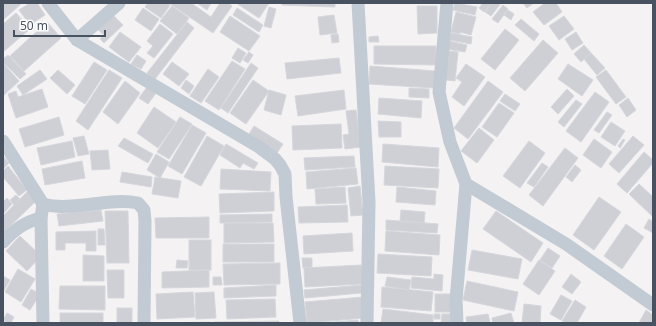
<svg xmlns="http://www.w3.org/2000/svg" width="656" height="326" viewBox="0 0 656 326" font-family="'Noto Sans',sans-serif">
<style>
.building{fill:#ced0d6;stroke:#d5d7dd}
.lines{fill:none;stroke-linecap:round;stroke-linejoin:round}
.minor{stroke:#c2cad3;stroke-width:13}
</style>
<rect width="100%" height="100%" fill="#f4f2f2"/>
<!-- building -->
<g class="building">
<polygon points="3,3 21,3 21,4 3,20"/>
<polygon points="30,3 37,3 45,15 30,25 19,10"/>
<polygon points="148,3 167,3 170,5 161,18 145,7"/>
<polygon points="169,3 191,3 211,17 220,3 228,3 232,6 213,33"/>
<polygon points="197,3 211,3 207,10"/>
<polygon points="236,3 269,3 259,18"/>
<polygon points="282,3 335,3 335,7 282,5"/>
<polygon points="455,3 477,7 475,15 453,10"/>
<polygon points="483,3 492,3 484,12 479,8"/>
<polygon points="492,3 501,3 491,16 485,12"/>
<polygon points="523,3 534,3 527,8"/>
<polygon points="545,3 556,3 562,12 544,25 533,12"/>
<polygon points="503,5 508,9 498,23 492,19"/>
<polygon points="172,6 189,18 177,34 160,21"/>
<polygon points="417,6 437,6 437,33 418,34"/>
<polygon points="269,7 276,9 271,28 264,26"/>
<polygon points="143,8 159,19 151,31 135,20"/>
<polygon points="237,8 263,25 259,32 233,15"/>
<polygon points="508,10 514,14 511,20 504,15"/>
<polygon points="456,12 476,17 471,35 460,32 460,34 451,32"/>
<polygon points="16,13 30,29 3,52 3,24"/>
<polygon points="112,14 123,25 104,43 100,39 104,35 97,29"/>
<polygon points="334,15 337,33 320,35 318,17"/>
<polygon points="230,16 260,36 249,51 220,32"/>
<polygon points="564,16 574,29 559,40 549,26"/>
<polygon points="521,19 539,34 534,41 515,25"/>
<polygon points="47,22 61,38 24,71 10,56"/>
<polygon points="187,22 194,28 155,79 147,73"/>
<polygon points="160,24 173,34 154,58 147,53 153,46 147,41"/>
<polygon points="505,29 519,40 495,70 481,59"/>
<polygon points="120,32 141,47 129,62 109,47"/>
<polygon points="576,32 583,43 572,50 565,39"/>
<polygon points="451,33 472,37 471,44 450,40"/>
<polygon points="338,34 339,42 332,43 331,35"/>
<polygon points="378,36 379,42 369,42 369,37"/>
<polygon points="543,40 558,53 525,91 510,78"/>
<polygon points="449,41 467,45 465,52 447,49"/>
<polygon points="584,45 591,53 581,62 574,54"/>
<polygon points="374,46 436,46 436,65 374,64"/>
<polygon points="238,48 246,53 240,63 232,58"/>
<polygon points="449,51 458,52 455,81 446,80"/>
<polygon points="249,52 253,55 248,63 243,60"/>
<polygon points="591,53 605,68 597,75 584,59"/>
<polygon points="8,55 26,74 20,79 3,62 3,59"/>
<polygon points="137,55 146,61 141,69 131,64"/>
<polygon points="339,58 341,73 287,79 285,63"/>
<polygon points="232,61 245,69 219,110 205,101"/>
<polygon points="94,62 107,70 85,104 72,96"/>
<polygon points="172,62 189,74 179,86 163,74"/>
<polygon points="3,63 19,81 3,96"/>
<polygon points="251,63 258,68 228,113 221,108"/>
<polygon points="466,64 485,77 464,106 452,97 462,82 456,78"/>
<polygon points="568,64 593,80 582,96 558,79"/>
<polygon points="370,66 435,71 434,88 369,84"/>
<polygon points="208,69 219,77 201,103 190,96"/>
<polygon points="40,70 47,79 23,95 17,86"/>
<polygon points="58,70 75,85 67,94 50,78"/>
<polygon points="109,70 122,78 88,130 76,121"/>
<polygon points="606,70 626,97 616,104 596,77"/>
<polygon points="186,80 194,86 189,94 181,88"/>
<polygon points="253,80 269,91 246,124 230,113"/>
<polygon points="125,81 140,93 118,124 103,112"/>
<polygon points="488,81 503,92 468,139 454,128"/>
<polygon points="147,87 156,93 148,104 139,98"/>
<polygon points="409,88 429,89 429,98 409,97"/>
<polygon points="42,89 48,107 16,118 8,94 16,91 18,97"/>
<polygon points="567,89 574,96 558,114 551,107"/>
<polygon points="269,90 286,95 281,115 264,110"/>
<polygon points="344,90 346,109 298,116 295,96"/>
<polygon points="595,92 609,102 581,142 566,131"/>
<polygon points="505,94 520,104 515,111 500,101"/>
<polygon points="379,98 422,101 421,118 378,114"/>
<polygon points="628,98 636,110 627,117 619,105"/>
<polygon points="576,100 582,104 564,127 558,122"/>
<polygon points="499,103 514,113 497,137 482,127"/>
<polygon points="154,107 176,122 158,148 137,133"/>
<polygon points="356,110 361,147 345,149 343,135 349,134 346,111"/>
<polygon points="607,112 612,115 599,133 594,130"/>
<polygon points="59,117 64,135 25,147 19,129"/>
<polygon points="180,117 192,124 169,159 157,152"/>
<polygon points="378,121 401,122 401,137 379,137"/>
<polygon points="611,122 625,131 615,146 601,137"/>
<polygon points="341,124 342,148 293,150 292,126"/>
<polygon points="192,125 206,133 182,174 168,166"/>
<polygon points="254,126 283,144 277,153 249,134"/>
<polygon points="479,128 494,140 477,163 461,151"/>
<polygon points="84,136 89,154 78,156 73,138"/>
<polygon points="207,136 224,146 201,186 184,177"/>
<polygon points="633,136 644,145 619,173 609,164"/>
<polygon points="124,138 153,154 148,163 118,146"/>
<polygon points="594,139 612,152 601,168 583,155"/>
<polygon points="623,139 625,140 620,148 618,146"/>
<polygon points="72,141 75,157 41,165 37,148"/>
<polygon points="529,141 545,153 520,188 503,176"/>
<polygon points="226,144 258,163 254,169 243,163 240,168 220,155"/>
<polygon points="383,144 439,148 438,167 382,162"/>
<polygon points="565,148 578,158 543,206 529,195"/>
<polygon points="108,150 110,169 92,170 90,151"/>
<polygon points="644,152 653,160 653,163 627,193 617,184"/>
<polygon points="156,154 169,162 160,178 147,170"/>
<polygon points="3,156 9,163 3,169"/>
<polygon points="354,156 355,167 305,170 304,158"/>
<polygon points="82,161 85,178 45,185 42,169"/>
<polygon points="542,163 548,167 534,187 527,183"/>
<polygon points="575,165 581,170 572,182 566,177"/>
<polygon points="8,166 27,190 19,196 3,177 3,171"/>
<polygon points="385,166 439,169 438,188 384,185"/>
<polygon points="356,168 358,184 307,189 306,172"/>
<polygon points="221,169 271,172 270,191 220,189"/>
<polygon points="122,172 152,177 151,187 120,182"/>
<polygon points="155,177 181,181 178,198 152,194"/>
<polygon points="639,184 653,197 653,217 629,194"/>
<polygon points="360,186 363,215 351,216 348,188"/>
<polygon points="345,187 346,203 316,204 315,189"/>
<polygon points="397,187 436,191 435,205 396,202"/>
<polygon points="28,191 37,200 4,232 3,231 3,216"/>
<polygon points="274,192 274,211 220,213 219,194"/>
<polygon points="16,195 20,199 14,205 10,200"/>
<polygon points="599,197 621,212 594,250 573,235"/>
<polygon points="7,198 12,204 3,214 3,202"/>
<polygon points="347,205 348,222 299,223 298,207"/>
<polygon points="101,210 103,221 59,226 57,214"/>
<polygon points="401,210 425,212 424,223 400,221"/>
<polygon points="105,211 128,211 129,263 107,263"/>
<polygon points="496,211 543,243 531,262 483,229"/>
<polygon points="272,214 272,222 220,223 220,215"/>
<polygon points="209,217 209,238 156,238 155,218"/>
<polygon points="649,219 653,222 653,233 644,228"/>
<polygon points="386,220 438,224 437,233 386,230"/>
<polygon points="224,223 273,223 274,242 224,243"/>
<polygon points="626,224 644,237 622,269 604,256"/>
<polygon points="98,229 104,229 105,245 98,245"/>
<polygon points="96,231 96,251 86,251 86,243 65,243 65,250 56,250 56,232"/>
<polygon points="386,231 440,235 439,255 385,251"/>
<polygon points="352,233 353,251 304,254 303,236"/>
<polygon points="20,236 41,256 27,271 6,251"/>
<rect x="189" y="240" width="22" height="30"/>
<rect x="223" y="244" width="51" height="18"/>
<polygon points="548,248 560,256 552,268 540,260"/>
<polygon points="472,250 522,259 518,279 468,270"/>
<polygon points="378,254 432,257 431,276 377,273"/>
<polygon points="83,255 104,256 104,281 83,281"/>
<polygon points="302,258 312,258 312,267 303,268"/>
<polygon points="177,260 188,261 187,268 176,268"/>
<polygon points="539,260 555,271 539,295 523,284"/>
<polygon points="280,263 280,284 224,285 223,264"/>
<polygon points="361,265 363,284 305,287 304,268"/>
<polygon points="18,269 35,279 21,302 5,292"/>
<polygon points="107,270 124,270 124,298 108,298"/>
<polygon points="209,270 209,287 162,288 162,272"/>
<polygon points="434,274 443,275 442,291 411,288 412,277 434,279"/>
<polygon points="571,274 581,282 572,294 562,287"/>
<polygon points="3,276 10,280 3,292"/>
<polygon points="213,277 221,277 222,285 213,285"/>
<polygon points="387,277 411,280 409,290 385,286"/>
<polygon points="467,281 518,292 514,311 463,300"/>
<polygon points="276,285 276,296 224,298 224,288"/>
<polygon points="362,285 362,293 305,298 304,290"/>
<polygon points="60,286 105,286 105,310 59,309"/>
<polygon points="382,287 433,292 431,311 381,307"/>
<polygon points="31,289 40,294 30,310 22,305"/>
<polygon points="193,292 195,317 157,319 156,294"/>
<polygon points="214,292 216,318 196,319 195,293"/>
<polygon points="435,294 452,294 451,312 435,312"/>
<polygon points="561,295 572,301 561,320 550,314"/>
<polygon points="363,297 364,318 307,323 305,302"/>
<polygon points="275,299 276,317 227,319 226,300"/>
<polygon points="575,300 586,307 577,323 565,323 562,321"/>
<polygon points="524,304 541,306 540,323 522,323"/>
<rect x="117" y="308" width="15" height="15"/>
<polygon points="383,309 433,315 433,323 381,323"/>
<polygon points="646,310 653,315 653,323 639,323"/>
<polygon points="7,313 14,317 11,323 8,323 3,320"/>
<rect x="60" y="313" width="43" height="10"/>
<polygon points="511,313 514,323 493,323 492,318"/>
<rect x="434" y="314" width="6" height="5"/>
<polygon points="442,314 451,314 451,323 441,323"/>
<polygon points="488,314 490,323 467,323 466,317"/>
<polygon points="358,320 358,323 323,323"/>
<polygon points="279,321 279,323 213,323 213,322"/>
<polygon points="210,322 210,323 164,323"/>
</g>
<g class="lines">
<!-- minor -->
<g class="minor">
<polyline points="48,3 77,40 259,147 275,159 280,165 285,174 286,197 300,323"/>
<polyline points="358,3 369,202 367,323"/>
<polyline points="447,3 439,92 450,142 466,184 456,300 457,323"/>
<polyline points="77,40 119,3"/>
<polyline points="3,141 43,204"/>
<polyline points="466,184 566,244 653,305"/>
<polyline points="41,218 43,323"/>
<path d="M3,242C15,229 25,222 41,218L43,204C72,212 108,197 138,203L144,210L145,221L144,323"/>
</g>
</g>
<!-- border -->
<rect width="656" height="326" fill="none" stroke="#485260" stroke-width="8"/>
<!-- scale -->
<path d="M14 30v6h91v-6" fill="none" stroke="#485260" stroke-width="2"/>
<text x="20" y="30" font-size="12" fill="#485260" stroke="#ffffff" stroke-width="3" paint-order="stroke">50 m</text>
</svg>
